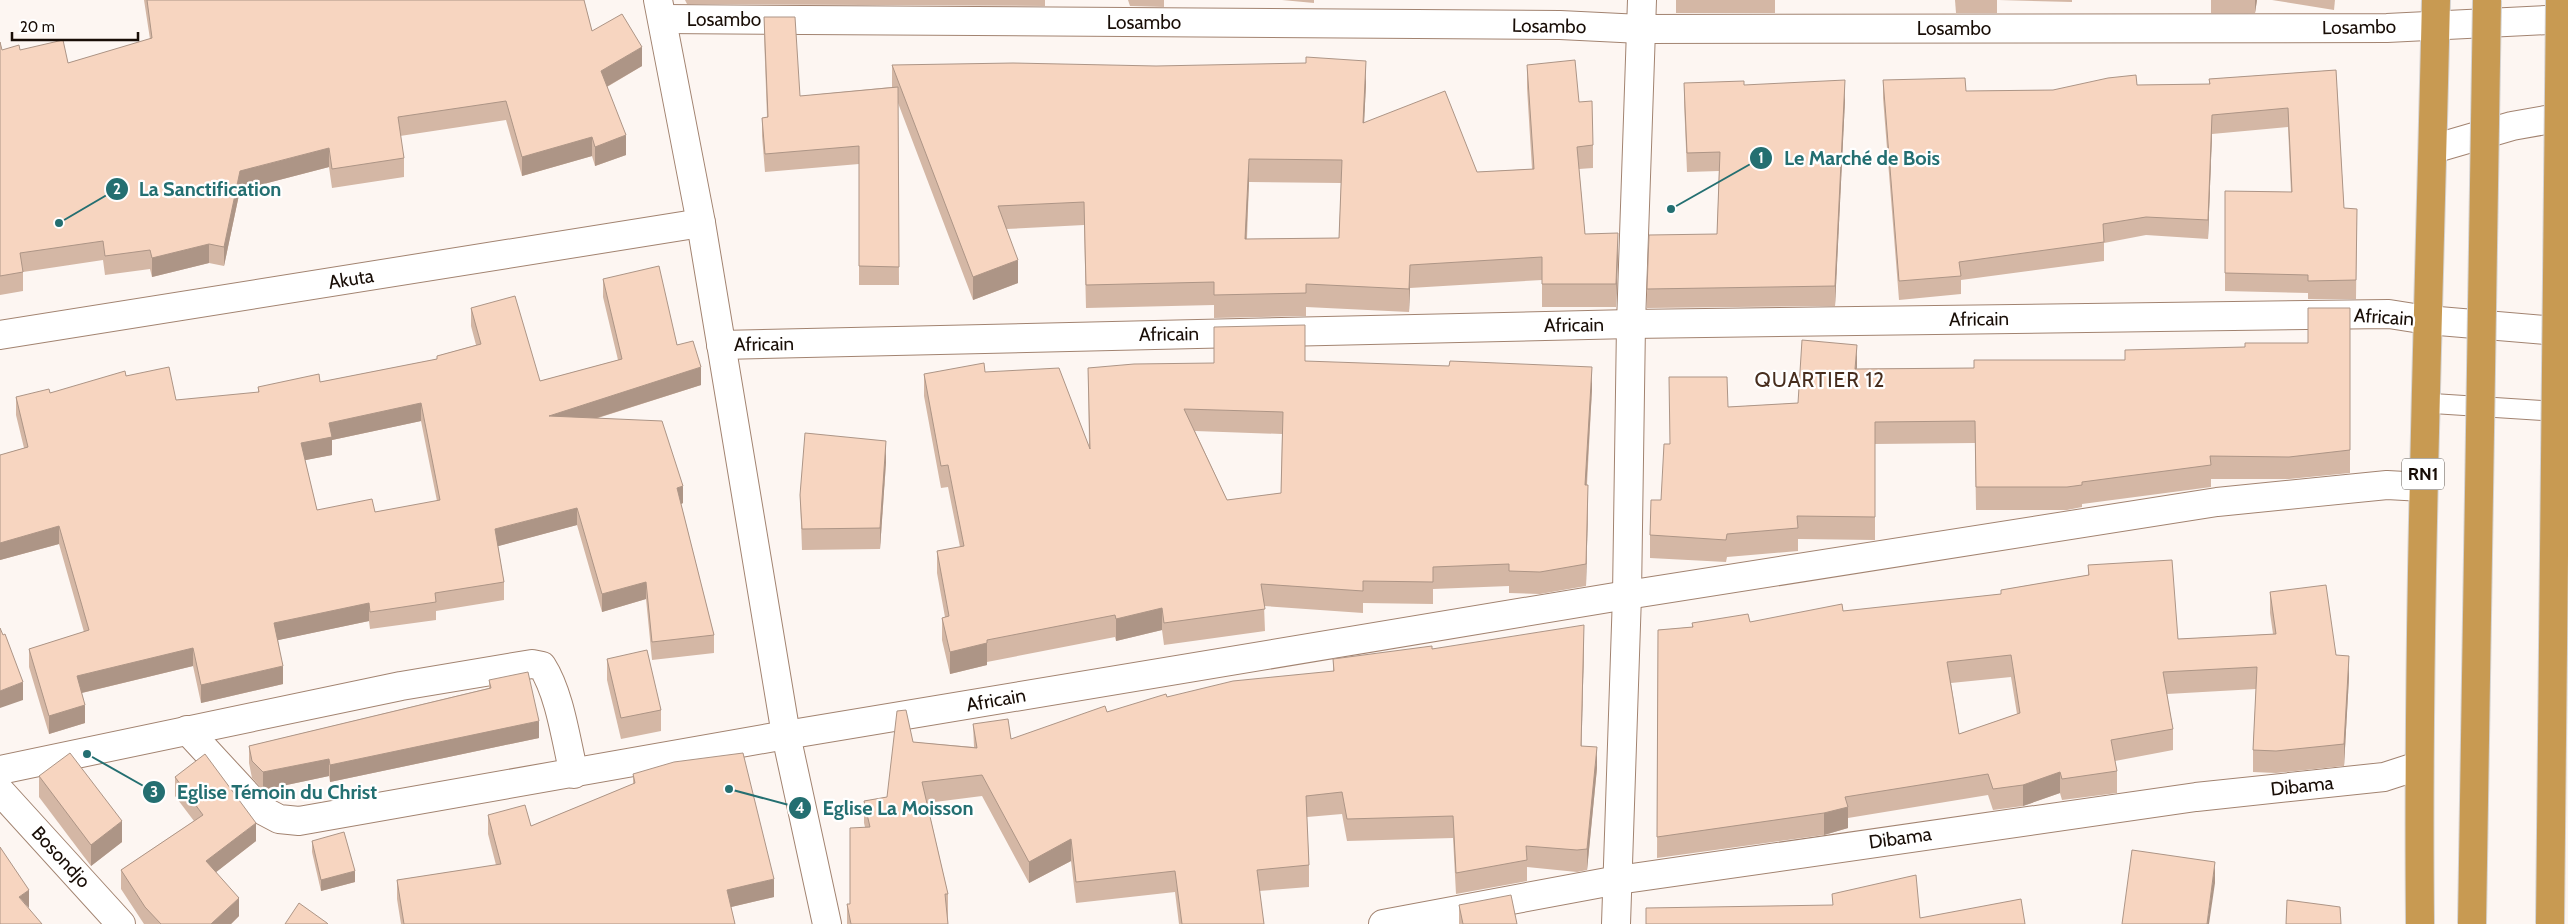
<svg xmlns="http://www.w3.org/2000/svg" width="2568" height="924" viewBox="0 0 2568 924" font-family="Cabin,sans-serif">
<style>
.lines{fill:none;stroke-linecap:round;stroke-linejoin:round}
.service-casing{stroke:#a28370;stroke-width:21}
.minor-casing{stroke:#a28370;stroke-width:30}
.trunk-casing{stroke:#d5d3d2;stroke-width:30}
.service{stroke:#fff;stroke-width:19}
.minor{stroke:#fff;stroke-width:28}
.trunk{stroke:#c89a52;stroke-width:28}
.trunk-bridge-casing{stroke:#d5d3d2;stroke-width:30;stroke-linecap:butt}
.trunk-bridge{stroke:#c89a52;stroke-width:28}
.wall{fill:#d4b7a5;fill-rule:evenodd}
.shaded-wall{fill:#ad9586}
.building{fill:#f7d5c0;stroke:#ad9586;fill-rule:evenodd}
.labels{text-anchor:middle;dominant-baseline:central;stroke-width:4.5;stroke-linejoin:round;paint-order:stroke}
.shield{fill:#fff;stroke:#5d5651;stroke-width:1}
.shield-label{font-size:18px;font-weight:bold;fill:#180d06}
.street-label{font-size:19px;fill:#180d06;stroke:#fff}
.quarter-label{font-size:21px;letter-spacing:1px;fill:#472d1d;stroke:#fff}
.leader{fill:none;stroke:#246f71;stroke-width:2}
.callout-dot{fill:#246f71;stroke:#fff;stroke-width:2}
.mark-label{font-size:15px;text-anchor:middle;font-weight:bold;fill:#fff}
.callout-label{font-size:20px;text-anchor:middle;font-weight:bold;fill:#246f71;stroke:#fff;stroke-width:4.5;stroke-linejoin:round;paint-order:stroke}
</style>
<rect width="100%" height="100%" fill="#fdf6f2"/>
<g class="lines">
<defs>
<polyline id="service" points="2425,403 2566,412"/>
<g id="minor">
<polyline points="658,0 701,223 786,735 827,924"/>
<polyline points="663,19 1560,25 1641,29 2387,28 2568,19"/>
<polyline points="2433,149 2512,126 2568,116"/>
<polyline points="0,335 701,223"/>
<polyline points="721,345 1631,324 2389,314 2427,320 2568,332"/>
<polyline points="187,730 260,809 279,819 299,821 786,735 1627,595 2217,502 2387,485 2423,487"/>
<path d="M0,770L401,686L532,664L542,666C560,694 566,741 574,774"/>
<polyline points="0,791 121,924"/>
<polyline points="1383,924 1618,880 2196,797 2384,777 2418,766"/>
<polyline points="1616,924 1627,595 1631,324 1642,0"/>
</g>
<path id="trunk" d="M2420,924C2417,616 2429,308 2436,0"/>
</defs>
<!-- service casing -->
<use href="#service" class="service-casing"/>
<!-- minor casing -->
<use href="#minor" class="minor-casing"/>
<!-- trunk casing -->
<use href="#trunk" class="trunk-casing"/>
<!-- service -->
<use href="#service" class="service"/>
<!-- minor -->
<use href="#minor" class="minor"/>
<!-- trunk -->
<use href="#trunk" class="trunk"/>
<defs>
<g id="trunk-bridge">
<polyline points="2472,924 2487,0"/>
<polyline points="2550,924 2560,0"/>
</g>
</defs>
<!-- trunk-bridge casing -->
<use href="#trunk-bridge" class="trunk-bridge-casing"/>
<!-- trunk-bridge -->
<use href="#trunk-bridge" class="trunk-bridge"/>
</g>
<!-- wall -->
<g class="wall">
<polygon points="144,0 584,0 592,31 642,66 607,87 626,155 595,166 592,156 522,176 506,120 400,136 404,158 404,177 332,188 329,167 240,190 224,266 209,263 152,277 150,269 105,275 103,260 23,272 23,291 0,295 0,42 2,50 20,50 68,63 150,39"/>
<polygon points="685,0 1045,0 1045,6 687,4"/>
<polygon points="1128,0 1164,0 1164,7 1130,6"/>
<polygon points="1282,0 1314,0 1314,3"/>
<rect x="1676" y="0" width="99" height="13"/>
<polygon points="1955,0 1997,0 1997,13 1956,13"/>
<polygon points="1999,0 2072,0 2072,2"/>
<polygon points="2211,0 2257,0 2255,13 2211,13"/>
<polygon points="2272,0 2335,0 2334,10"/>
<path d="M764,17L800,96L892,87V65L1366,84L1364,122L1477,172L1532,169L1527,88V65L1579,102L1593,145V168L1579,169L1585,234L1618,255L1616,307H1542V280L1410,288L1409,312L1306,307V316L1214,318V305L1086,308L1084,225L1006,229L1018,283L973,300L898,103L899,285H859V164L765,172L762,136V118L767,117L764,35ZM1249,182L1341,183L1339,238L1247,239Z"/>
<polygon points="2336,70 2344,208 2357,209 2356,299 2308,299 2308,293 2225,291 2225,191 2291,192 2288,127 2212,134 2208,239 2146,235 2104,243 2104,261 1961,280 1961,294 1899,300 1883,98 1883,80 1966,91 2053,90 2137,85 2209,84 2209,79"/>
<polygon points="1684,83 1744,85 1845,100 1835,306 1647,308 1647,289 1717,234 1719,171 1687,172 1684,102"/>
<path d="M603,279L677,345L701,385L598,418L683,503L681,504L714,635V653L652,660L646,599L602,612L577,525L498,546L504,582V600L436,611V620L370,629L369,621L278,640L283,684L201,703L193,666L82,693L85,723L49,734L29,667V649L84,632L59,544L0,560V571V455L24,448L16,415V397L50,393L126,376L176,400L258,393V387L320,382L437,359V356L476,345L471,326V308L540,381L618,360L603,297ZM421,421L437,501L375,512L317,510L305,460L332,455V440Z"/>
<polygon points="2350,308 2350,473 2289,479 2211,479 2211,487 2082,504 2082,507 2067,510 1976,510 1975,443 1875,444 1875,540 1798,539 1798,551 1727,557 1726,562 1650,558 1650,535 1661,500 1670,444 1728,407 1798,403 1857,369 1974,368 2125,360 2245,347 2308,343"/>
<path d="M1305,361L1592,389L1587,485L1588,507L1586,586L1540,594L1509,593V586L1433,589V604L1363,603V613L1264,606L1265,631L1164,645L1162,630L1116,641L1115,637L987,662V665L950,674L942,640V618L945,617L937,573V551L960,547L948,487L941,488L924,396V374L985,372L1089,448L1088,368ZM1195,431L1282,434L1281,493L1227,500Z"/>
<polygon points="886,462 880,549 802,550 800,495"/>
<path d="M2088,565L2178,639L2273,634L2270,613V592L2336,655L2349,677L2344,766L2276,773L2253,772V750L2256,689L2167,694L2173,729V750L2115,761L2117,771V793L2062,800L2060,793L2023,806L1993,810L1988,795L1848,818V828L1824,835L1657,858L1658,630L1692,627V623L1750,622L2001,594V590L2088,575ZM2011,677L2017,714L1959,734L1951,683Z"/>
<polygon points="1584,646 1581,746 1597,768 1587,870 1577,872 1527,867 1527,881 1456,894 1453,838 1347,841 1342,814 1307,817 1309,865 1309,887 1259,891 1264,924 1179,924 1175,892 1076,903 1071,861 1029,883 982,796 927,803 948,894 948,924 847,924 847,904 850,904 865,827 864,823 864,801 887,797 913,742 974,747 973,724 1011,739 1107,712 1167,697 1333,671 1333,659 1432,649"/>
<polygon points="607,659 661,710 661,731 621,739 607,680"/>
<polygon points="489,680 539,738 330,782 329,776 263,790 252,778 249,763 249,746 489,688"/>
<polygon points="633,774 774,897 731,907 735,924 401,924 397,899 397,880 496,865 488,834 488,815 531,826 633,784"/>
<polygon points="39,776 122,842 91,866 39,797"/>
<polygon points="175,777 256,841 216,872 239,916 231,924 144,924 121,889 121,870 194,821 175,796"/>
<polygon points="312,841 355,882 321,891 312,852"/>
<polygon points="1459,905 1517,924 1459,924"/>
</g>
<!-- shaded-wall -->
<g class="shaded-wall">
<polygon points="2255,0 2257,0 2255,13"/>
<polygon points="642,47 642,66 601,90 601,71"/>
<polygon points="1366,61 1366,84 1363,145 1363,123"/>
<polygon points="1845,80 1845,100 1835,306 1835,286"/>
<polygon points="2212,115 2212,134 2208,239 2208,220"/>
<polygon points="626,135 626,155 595,166 595,147"/>
<polygon points="592,137 592,156 522,176 522,157"/>
<polygon points="329,148 329,167 240,190 224,266 224,247 240,171"/>
<polygon points="1249,159 1249,182 1245,262 1245,239"/>
<polygon points="1618,233 1618,255 1616,307 1616,284"/>
<polygon points="209,244 209,263 152,277 152,258"/>
<polygon points="1018,260 1018,283 973,300 973,277"/>
<polygon points="1410,265 1410,288 1409,312 1409,289"/>
<polygon points="1857,345 1857,367 1855,392 1855,369"/>
<polygon points="701,367 701,385 549,433 549,416"/>
<polygon points="1592,367 1592,389 1585,507 1585,485"/>
<polygon points="421,403 421,421 332,440 332,455 301,461 301,443 329,423"/>
<polygon points="886,441 886,462 880,549 880,528"/>
<polygon points="1588,485 1588,507 1586,586 1586,564"/>
<polygon points="683,486 683,503 677,506 677,488"/>
<polygon points="577,508 577,525 495,547 495,529"/>
<polygon points="59,526 59,544 0,560 0,571 0,543"/>
<polygon points="646,582 646,599 602,612 602,594"/>
<polygon points="369,603 369,621 274,641 274,623"/>
<polygon points="1162,608 1162,630 1116,641 1116,619"/>
<polygon points="1584,625 1584,646 1581,767 1581,746"/>
<polygon points="987,643 987,665 950,674 950,652"/>
<polygon points="193,648 193,666 77,694 77,676"/>
<polygon points="2349,656 2349,677 2344,766 2344,744"/>
<polygon points="283,666 283,684 201,703 201,685"/>
<polygon points="23,682 23,700 0,708 0,691"/>
<polygon points="85,705 85,723 49,734 49,716"/>
<polygon points="539,721 539,738 330,782 330,765"/>
<polygon points="1597,747 1597,768 1587,870 1587,849"/>
<polygon points="329,759 329,776 263,790 263,772"/>
<polygon points="2060,772 2060,793 2023,806 2023,785"/>
<polygon points="1848,807 1848,828 1824,835 1824,813"/>
<polygon points="122,821 122,842 91,866 91,845"/>
<polygon points="256,823 256,841 206,880 206,861"/>
<polygon points="1071,839 1071,861 1029,883 1029,862"/>
<polygon points="2215,862 2215,883 2209,924 2207,924"/>
<polygon points="355,871 355,882 321,891 321,880"/>
<polygon points="774,879 774,897 727,908 727,890"/>
<polygon points="29,890 29,908 19,897"/>
<polygon points="239,898 239,916 231,924 211,924"/>
</g>
<!-- building -->
<g class="building">
<polygon points="147,0 584,0 592,31 622,14 642,47 601,71 626,135 595,147 592,137 522,157 506,101 398,117 404,158 332,169 329,148 240,171 224,247 209,244 152,258 150,250 105,256 103,241 20,253 23,272 0,276 0,42 2,50 19,45 20,50 63,40 68,63 152,38"/>
<polygon points="764,17 795,17 800,96 898,87 899,267 859,266 859,146 765,154 762,118 768,117"/>
<path d="M1306,57L1366,61L1363,123L1445,91L1477,172L1534,169L1527,65L1575,60L1579,102L1592,101L1593,145L1577,147L1585,234L1618,233L1616,284H1542V257L1410,265L1409,289L1306,284V293L1214,295V282L1086,285L1084,202L998,206L1018,260L973,277L892,65L1013,63L1156,66L1306,63ZM1249,159L1342,160L1339,238L1245,239Z"/>
<polygon points="2336,70 2344,208 2357,209 2356,280 2308,281 2308,275 2225,273 2225,191 2292,192 2288,108 2212,115 2208,220 2146,217 2103,224 2104,242 1959,262 1961,276 1899,281 1883,80 1965,78 1966,91 2053,90 2108,78 2136,75 2137,85 2210,84 2209,79"/>
<polygon points="1845,80 1835,286 1647,289 1649,235 1717,234 1720,152 1687,153 1684,83 1744,81 1744,85"/>
<path d="M659,266L677,345L693,341L701,367L549,416L662,421L683,486L677,488L714,635L652,642L646,582L602,594L577,508L495,529L504,582L435,593L436,602L370,612L369,603L274,623L283,666L201,685L193,648L77,676L85,705L49,716L29,649L89,630L59,526L0,543V455L28,447L16,397L49,389L50,393L125,371L126,376L169,367L176,400L259,392L258,387L319,374L320,382L437,359V356L481,344L471,308L515,296L540,381L622,359L603,279ZM421,403L440,500L375,512L372,499L317,510L301,443L332,437L329,423Z"/>
<polygon points="2308,308 2350,308 2350,450 2289,457 2210,456 2211,465 2082,482 2082,485 2067,487 1976,487 1975,421 1875,422 1875,517 1797,516 1798,528 1727,534 1726,540 1650,535 1651,500 1661,500 1664,444 1670,444 1669,377 1727,377 1728,407 1798,403 1802,340 1857,345 1855,369 1974,368 1974,360 2125,360 2125,350 2245,347 2245,343 2308,343"/>
<path d="M1305,325V361L1449,366L1450,361L1592,367L1585,485H1588L1586,564L1540,572L1509,571V564L1433,567V582L1363,581V591L1261,584L1265,609L1164,623L1162,608L1116,619L1115,615L987,640V643L950,652L942,618L949,616L937,551L964,546L948,465L941,466L924,374L984,363L985,372L1059,368L1090,449L1088,368L1134,364L1214,363V327ZM1184,409L1283,412L1281,493L1227,500Z"/>
<polygon points="805,433 886,441 880,528 802,529 800,495"/>
<path d="M2172,560L2178,639L2276,634L2270,592L2326,585L2336,655L2349,656L2344,744L2276,751L2253,750L2257,667L2163,672L2173,729L2111,740L2117,771L2062,779L2060,772L2023,785L1993,789L1988,774L1845,797L1848,807L1824,813L1657,837L1658,630L1693,627L1692,623L1748,614L1750,622L1842,604L1843,611L2001,594V590L2089,575L2088,565ZM2011,655L2020,713L1959,734L1947,662Z"/>
<polygon points="1584,625 1581,746 1597,747 1587,849 1577,850 1526,846 1527,860 1456,873 1453,816 1347,819 1342,792 1306,796 1309,865 1257,870 1264,924 1182,924 1175,871 1076,882 1071,839 1029,862 982,775 922,782 948,894 945,894 948,924 851,924 847,904 850,904 850,828 870,827 864,801 887,797 897,711 906,710 913,742 977,748 973,724 1008,719 1011,739 1105,706 1107,712 1166,694 1167,697 1233,681 1334,671 1333,659 1432,646 1432,649"/>
<polygon points="0,628 3,635 5,634 23,682 0,691"/>
<polygon points="647,650 661,710 621,718 607,659"/>
<polygon points="528,672 539,721 330,765 329,759 263,772 252,761 249,746 491,688 489,680"/>
<polygon points="70,753 122,821 91,845 39,776"/>
<polygon points="743,753 774,879 727,890 735,924 404,924 397,880 501,864 488,815 525,805 531,826 635,783 633,774 674,762"/>
<polygon points="205,754 256,823 206,861 239,898 211,924 161,924 145,907 121,870 203,815 175,777"/>
<polygon points="344,832 355,871 321,880 312,841"/>
<polygon points="0,847 29,890 19,897 42,924 0,924"/>
<polygon points="2132,850 2215,862 2207,924 2122,924"/>
<polygon points="1916,875 1920,918 2021,899 2025,924 1646,924 1646,908 1833,905 1832,894"/>
<polygon points="1511,895 1517,924 1463,924 1459,905"/>
<polygon points="2287,900 2340,907 2341,924 2286,924"/>
<polygon points="299,903 327,923 328,924 285,924"/>
</g>
<g class="labels">
<!-- shield labels -->
<rect class="shield" x="2402" y="458.5" width="42" height="31" rx="4"/>
<g class="shield-label">
<text x="2423" y="474">RN1</text>
</g>
<!-- street labels -->
<g class="street-label">
<text x="724" y="19">Losambo</text>
<text x="1144" y="22">Losambo</text>
<text transform="translate(1549 26) rotate(1)">Losambo</text>
<text transform="translate(2359 27) rotate(-1)">Losambo</text>
<text x="1954" y="28">Losambo</text>
<text transform="translate(351 279) rotate(-9)">Akuta</text>
<text transform="translate(2384 317) rotate(4)">Africain</text>
<text transform="translate(1979 319) rotate(-1)">Africain</text>
<text transform="translate(1574 325) rotate(-1)">Africain</text>
<text transform="translate(1169 334) rotate(-1)">Africain</text>
<text transform="translate(764 344) rotate(-1)">Africain</text>
<text transform="translate(996 700) rotate(-10)">Africain</text>
<text transform="translate(2302 786) rotate(-6)">Dibama</text>
<text transform="translate(1900 838) rotate(-8)">Dibama</text>
<text transform="translate(61 857) rotate(47)">Bosondjo</text>
</g>
<!-- quarter labels -->
<g class="quarter-label">
<text x="1820" y="379">QUARTIER 12</text>
</g>
</g>
<!-- callouts -->
<path class="leader" d="M1671 209L1761 158M59 223L117 189M87 754L154 792M729 789L800 808"/>
<g class="callout-dot">
<circle cx="1671" cy="209" r="5"/>
<circle cx="59" cy="223" r="5"/>
<circle cx="87" cy="754" r="5"/>
<circle cx="729" cy="789" r="5"/>
<circle cx="1761" cy="158" r="12"/>
<circle cx="117" cy="189" r="12"/>
<circle cx="154" cy="792" r="12"/>
<circle cx="800" cy="808" r="12"/>
</g>
<g class="mark-label">
<text x="1761" y="163">1</text>
<text x="117" y="194">2</text>
<text x="154" y="797">3</text>
<text x="800" y="813">4</text>
</g>
<g class="callout-label">
<text x="1862" y="165">Le Marché de Bois</text>
<text x="210" y="196">La Sanctification</text>
<text x="277" y="799">Eglise Témoin du Christ</text>
<text x="898" y="815">Eglise La Moisson</text>
</g>
<!-- scale -->
<path d="M12 32v8h126v-8" fill="none" stroke="#180d06" stroke-width="2.5"/>
<text x="20" y="32" font-size="15" fill="#180d06" stroke="#ffffff" stroke-width="4" paint-order="stroke">20 m</text>
</svg>
